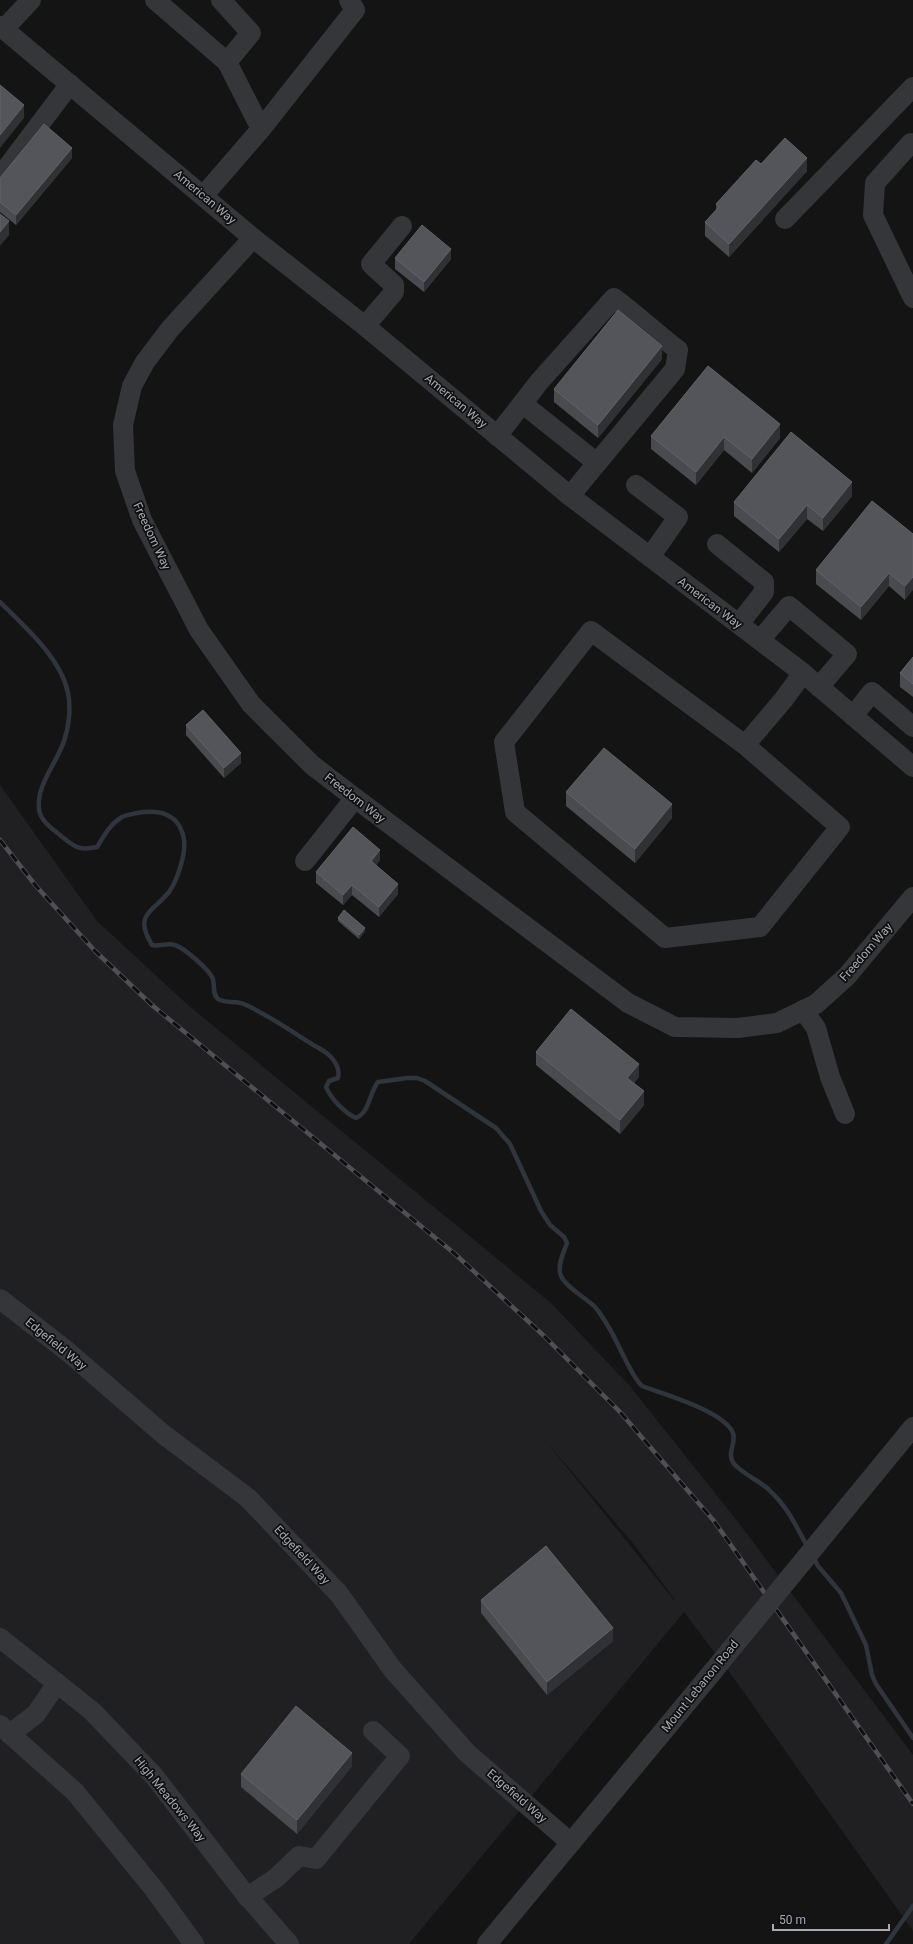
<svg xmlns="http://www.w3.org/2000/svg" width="913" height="1944" viewBox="0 0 913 1944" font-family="Roboto,sans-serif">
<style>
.built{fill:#202022;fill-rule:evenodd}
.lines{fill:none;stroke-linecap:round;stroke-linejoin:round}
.stream{stroke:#2f353d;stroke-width:4.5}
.minor{stroke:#35363a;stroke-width:20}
.rail-casing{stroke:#4f4f55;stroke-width:4.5}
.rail{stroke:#0f0f10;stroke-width:3;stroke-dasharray:9;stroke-linecap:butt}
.minor-bridge{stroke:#35363a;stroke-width:20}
.wall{fill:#4a4b50}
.shaded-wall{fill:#303134}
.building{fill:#54555a;stroke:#616368}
.labels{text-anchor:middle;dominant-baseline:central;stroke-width:3.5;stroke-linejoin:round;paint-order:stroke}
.street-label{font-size:12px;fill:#a7aab4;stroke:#0f0f10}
</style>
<rect width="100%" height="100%" fill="#141415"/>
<!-- built -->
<path class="built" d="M0,785L97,921L188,1005L551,1303L629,1385L738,1522L913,1755V1931L733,1677L684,1612L409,1944H0ZM545,1440L632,1542L675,1600H674Z"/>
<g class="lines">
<!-- stream -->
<g class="stream">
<path d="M0,602C25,627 61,658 68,693C71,708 69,727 64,741C57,763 36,785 39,809C40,821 53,829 61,836C75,847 79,851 97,847C104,836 110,824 122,817C126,815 132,814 137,813C160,809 180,814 184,840C186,854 177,881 169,892C153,912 133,914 152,945C160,947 167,942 175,945C184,948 210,970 213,979C215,986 212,994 218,999C225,1004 236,1000 244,1004C266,1014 287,1028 307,1041C314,1046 324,1050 330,1056C336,1062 340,1069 338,1078L329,1081L326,1087C331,1099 345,1113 356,1118C370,1112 369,1093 378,1082L407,1078H417L425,1081L496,1128L510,1144L541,1211L550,1225L564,1237L567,1243C564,1252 558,1263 560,1273C563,1286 585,1297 595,1307C605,1319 616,1340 623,1355C629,1366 633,1377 642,1386C663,1394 724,1411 733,1433C737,1443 725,1454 735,1465C744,1474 757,1480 767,1488C788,1507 795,1524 808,1548"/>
<polyline points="813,1556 818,1566 841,1593 866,1645 872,1675 876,1684 913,1738"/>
<polyline points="886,1944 913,1906"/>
</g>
<!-- minor -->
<g class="minor">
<polyline points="155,0 227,62 261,129"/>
<polyline points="221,0 251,33 227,62"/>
<polyline points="0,26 253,238 365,326 570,496 803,673 913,767"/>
<polyline points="4,29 31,0"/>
<polyline points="913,146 911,143 875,183 873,215 913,298"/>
<polyline points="0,177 70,84"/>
<polyline points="204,195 261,129 355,10 349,0"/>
<polyline points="785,219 913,87"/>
<polyline points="253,238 170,329 145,362 132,386 123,425 125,471 142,520 199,630 251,704 312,765 355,798 628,1003 675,1027 738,1028 777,1023 816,1004 847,976 913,897"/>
<polyline points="365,326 394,292 394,285 371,264 402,226"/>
<polyline points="523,404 597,463 570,496"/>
<path d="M497,436L539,382L614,298C636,314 656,333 678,350L675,369L597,463"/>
<polyline points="636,485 678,517 650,557"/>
<polyline points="717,544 764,582 764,592 739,624"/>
<polyline points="760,640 789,606 847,654 819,687"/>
<polyline points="853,716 872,692 913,727"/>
<polyline points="745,745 591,631 504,742 515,812 665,938 760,927 840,827 745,745 784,699 803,673"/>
<polyline points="305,861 355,798"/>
<polyline points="803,1010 816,1028 830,1077 845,1114"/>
<polyline points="0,1299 67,1351 163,1434 248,1498 339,1594 393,1670 467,1753 571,1843"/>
<polyline points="849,1505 913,1427"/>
<polyline points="0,1638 92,1711 154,1776 242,1890 289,1944"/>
<polyline points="0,1725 10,1734 36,1714 57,1683"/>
<polyline points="10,1734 75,1792 154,1889 194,1944"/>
<polyline points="247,1897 276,1878 299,1856 316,1859 400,1756 373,1731"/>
<polyline points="487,1944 714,1670"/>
</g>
<defs>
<polyline id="rail" points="0,840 36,886 95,951 153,1006 455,1254 543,1335 620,1412 714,1521 913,1804"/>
</defs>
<!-- rail casing -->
<use href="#rail" class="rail-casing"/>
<!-- rail -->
<use href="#rail" class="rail"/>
<!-- minor-bridge -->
<polyline class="minor-bridge" points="714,1670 849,1505"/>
</g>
<!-- wall -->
<g class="wall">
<polygon points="72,158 16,225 0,212 0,178"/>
<polygon points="761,164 807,171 729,257 705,236 705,222 716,210 716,204"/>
<polygon points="395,258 451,259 424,292 395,269"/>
<polygon points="662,359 598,438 554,402 554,389"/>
<polygon points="651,436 780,438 752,473 724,450 696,485 651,449"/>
<polygon points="852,496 823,531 807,519 779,552 734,516 734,502"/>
<polygon points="913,534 905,600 889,586 861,620 816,584 816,570"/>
<polygon points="913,657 913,697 900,687 900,673"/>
<polygon points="186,725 241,763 224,778 186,735"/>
<polygon points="566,792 672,818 635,863 566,806"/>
<polygon points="380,860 376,865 398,894 379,917 352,895 343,905 316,883 316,872"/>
<polygon points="338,918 365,931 359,939 338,921"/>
<polygon points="536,1052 639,1077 634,1083 644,1105 620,1134 536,1065"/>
<polygon points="481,1600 613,1641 547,1695 481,1613"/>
<polygon points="352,1766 297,1834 241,1787 241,1774"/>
</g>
<!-- shaded-wall -->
<g class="shaded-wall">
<polygon points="24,105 24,118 0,148 0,135"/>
<polygon points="72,148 72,158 16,225 16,215"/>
<polygon points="807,158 807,171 729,257 729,244"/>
<polygon points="9,221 9,235 0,246 0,232"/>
<polygon points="451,249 451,259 424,292 424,282"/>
<polygon points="662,346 662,359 598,438 598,425"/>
<polygon points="780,424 780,438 752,473 752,459"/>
<polygon points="724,437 724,450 696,485 696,472"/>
<polygon points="852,482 852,496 823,531 823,518"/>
<polygon points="807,505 807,519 779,552 779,539"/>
<polygon points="889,573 889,586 861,620 861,607"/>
<polygon points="913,577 913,590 905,600 905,586"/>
<polygon points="241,753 241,763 224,778 224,768"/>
<polygon points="672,804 672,818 635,863 635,849"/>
<polygon points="380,850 380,860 371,871 371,861"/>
<polygon points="398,884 398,894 379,917 379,907"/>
<polygon points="352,885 352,895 343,905 343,895"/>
<polygon points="365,928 365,931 359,939 359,935"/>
<polygon points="639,1064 639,1077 627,1091 627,1078"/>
<polygon points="644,1091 644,1105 620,1134 620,1120"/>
<polygon points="613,1628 613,1641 547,1695 547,1682"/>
<polygon points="352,1753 352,1766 297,1834 297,1820"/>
</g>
<!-- building -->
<g class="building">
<polygon points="0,85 24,105 0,135"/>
<polygon points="44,124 72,148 16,215 0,202 0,178"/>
<polygon points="785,138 807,158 729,244 705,222 719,207 716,204 756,160 761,164"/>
<polygon points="0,214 9,221 0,232"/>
<polygon points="422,225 451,249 424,282 395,258"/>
<polygon points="618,310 662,346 598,425 554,389"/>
<polygon points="708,366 780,424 752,459 724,437 696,472 651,436"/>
<polygon points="791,432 852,482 823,518 807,505 779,539 734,502"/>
<polygon points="872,501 913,534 913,577 905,586 889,573 861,607 816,570"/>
<polygon points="913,657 913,684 900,673"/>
<polygon points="203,710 241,753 224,768 186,725"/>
<polygon points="604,748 672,804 635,849 566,792"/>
<polygon points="353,827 380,850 371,861 398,884 379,907 352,885 343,895 316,872"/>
<polygon points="344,910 365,928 359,935 338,918"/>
<polygon points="571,1009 639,1064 627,1078 644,1091 620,1120 536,1052"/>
<polygon points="546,1546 613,1628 547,1682 481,1600"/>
<polygon points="296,1706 352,1753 297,1820 241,1774"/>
</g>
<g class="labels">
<!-- street labels -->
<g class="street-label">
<text transform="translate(205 197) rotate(40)">American Way</text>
<text transform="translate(456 401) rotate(40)">American Way</text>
<text transform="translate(152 536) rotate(65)">Freedom Way</text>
<text transform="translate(710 603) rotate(37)">American Way</text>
<text transform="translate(355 798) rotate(38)">Freedom Way</text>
<text transform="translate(866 952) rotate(-49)">Freedom Way</text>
<text transform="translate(56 1344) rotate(39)">Edgefield Way</text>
<text transform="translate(302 1555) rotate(47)">Edgefield Way</text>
<text transform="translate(700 1686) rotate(-51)">Mount Lebanon Road</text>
<text transform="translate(517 1796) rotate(41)">Edgefield Way</text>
<text transform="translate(170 1799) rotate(51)">High Meadows Way</text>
</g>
</g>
<!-- scale -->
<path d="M773 1924v6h116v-6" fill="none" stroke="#a7aab4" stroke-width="2"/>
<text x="779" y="1924" font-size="12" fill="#a7aab4" stroke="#0f0f10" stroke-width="3" paint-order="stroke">50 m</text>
</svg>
